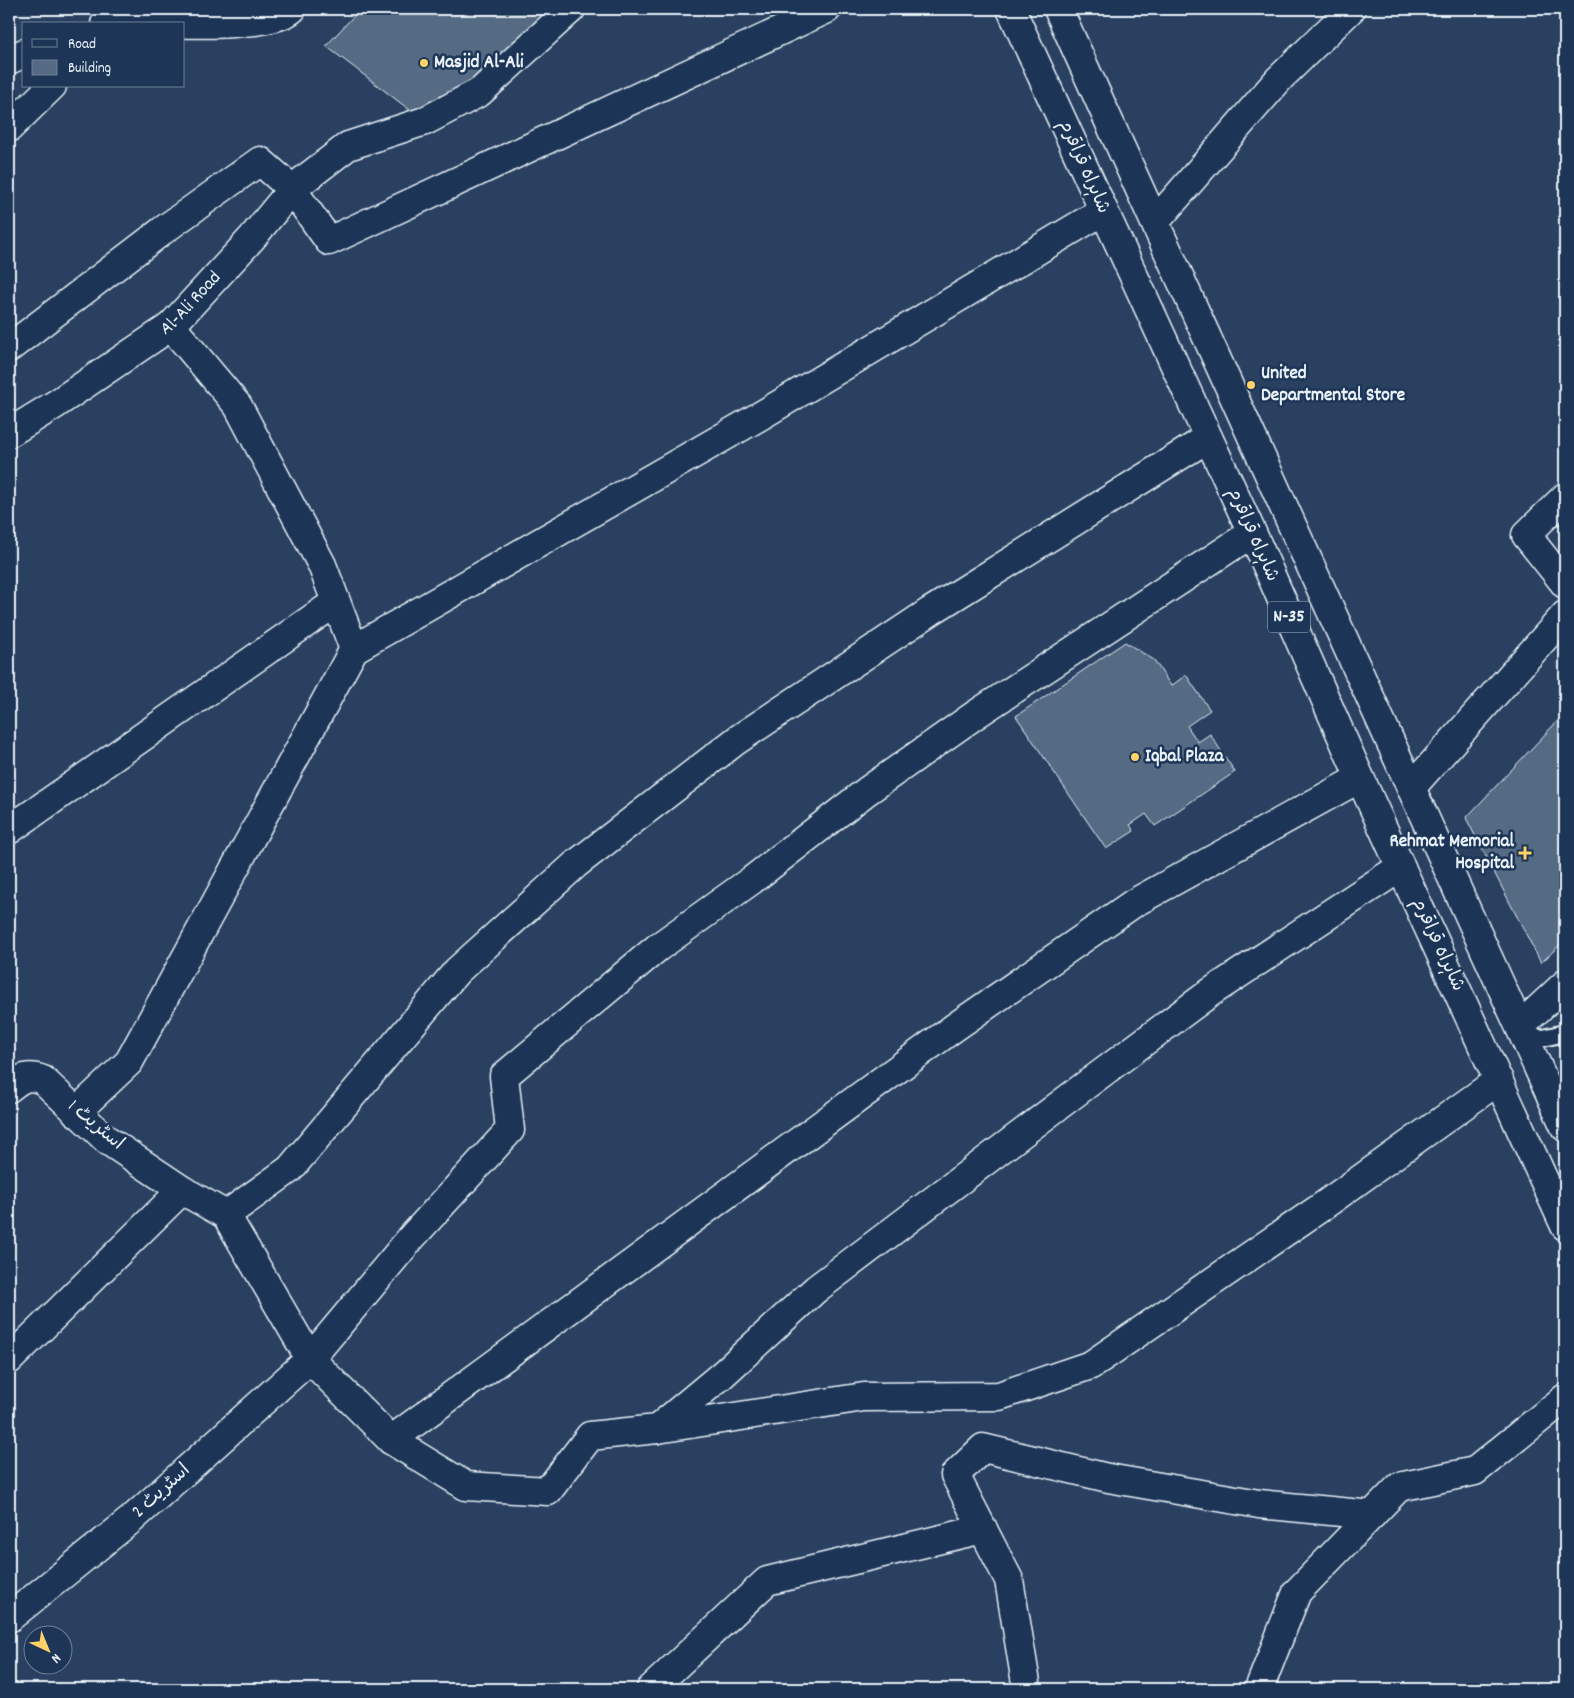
<svg xmlns="http://www.w3.org/2000/svg" width="1574" height="1698" viewBox="0 0 1574 1698" font-family="Dekko,'Playpen Sans Arabic',sans-serif">
<style>
.building{fill:#556a83;stroke:#e8f1f8}
.lines{fill:none;stroke-linecap:round;stroke-linejoin:round}
.lane-casing{stroke:#e8f1f8;stroke-width:20}
.street-casing{stroke:#e8f1f8;stroke-width:31}
.highway-casing{stroke:#e8f1f8;stroke-width:31}
.lane{stroke:#1d3557;stroke-width:16}
.street{stroke:#1d3557;stroke-width:28}
.highway{stroke:#1d3557;stroke-width:28}
.poi-dot{fill:#ffd166;stroke:#1d3557;stroke-width:2}
.labels{text-anchor:middle;dominant-baseline:central;stroke-width:5;stroke-linejoin:round;paint-order:stroke}
.shield{fill:#1d3557;stroke:#abb9c8;stroke-width:1}
.shield-label{font-size:18px;font-weight:bold;fill:#e8f1f8}
.poi-label{font-size:19px;font-weight:bold;fill:#e8f1f8;stroke:#1d3557;text-anchor:start}
.street-label{font-size:19px;fill:#e8f1f8;stroke:#1d3557}
</style>
<rect width="100%" height="100%" fill="#294061"/>
<filter id="ink" filterUnits="userSpaceOnUse"><feTurbulence type="fractalNoise" baseFrequency=".02" numOctaves="2"/><feDisplacementMap in="SourceGraphic" scale="10" xChannelSelector="R" yChannelSelector="G"/><feConvolveMatrix kernelMatrix="1 2 1 2 8 2 1 2 1" color-interpolation-filters="sRGB"/></filter>
<g filter="url(#ink)">
<!-- building -->
<g class="building">
<polygon points="360,9 565,9 534,43 415,114 326,46"/>
<polygon points="1125,642 1154,660 1171,686 1186,675 1210,710 1187,726 1198,742 1210,734 1235,772 1155,826 1146,814 1130,825 1134,831 1106,849 1016,716"/>
<polygon points="1565,713 1565,940 1541,963 1466,818"/>
</g>
<g class="lines">
<defs>
<polyline id="lane" points="1522,1027 1539,1039 1564,1033"/>
<g id="street">
<path d="M105,24L120,22C155,22 269,31 292,9"/>
<polyline points="9,60 24,53"/>
<polyline points="9,128 52,86"/>
<polyline points="1155,222 1279,79 1351,9"/>
<polyline points="171,326 238,406 322,565 354,649"/>
<polyline points="9,348 162,231 260,161 292,189 329,241 827,9"/>
<path id="s1" d="M9,433L56,404L171,326L252,238L292,189L348,146L425,121L480,92L571,9"/>
<polyline points="1565,497 1526,535 1565,584"/>
<polyline points="1411,788 1565,615"/>
<polyline points="9,830 336,602"/>
<polyline points="1520,1026 1565,984"/>
<path d="M9,1088C21,1078 28,1074 43,1080L107,1140L182,1190L226,1215L310,1359L391,1440L466,1486L548,1491L590,1436L657,1429L864,1397L999,1396L1091,1365L1320,1208L1499,1080"/>
<polyline points="76,1112 129,1062 354,649 760,416 1103,211"/>
<polyline points="226,1215 290,1169 457,971 576,864 737,740 931,611 1208,438"/>
<polyline points="9,1360 182,1190"/>
<polyline points="657,1429 723,1374 816,1289 1086,1085 1211,992 1401,867"/>
<polyline points="391,1440 955,1027 1134,903 1360,778"/>
<polyline points="9,1618 132,1519 310,1359 411,1238 510,1130 504,1076 657,948 752,880 867,791 975,715 1252,533"/>
<polyline points="651,1689 767,1581 983,1529"/>
<polyline points="1027,1689 1009,1580 955,1475 983,1448 1108,1478 1259,1504 1372,1515"/>
<polyline points="1259,1689 1297,1592 1399,1487 1475,1471 1565,1398"/>
</g>
<g id="highway">
<polyline points="1011,9 1259,548 1360,778 1565,1226"/>
<polyline points="1058,9 1565,1127"/>
</g>
</defs>
<!-- lane casing -->
<use href="#lane" class="lane-casing"/>
<!-- street casing -->
<use href="#street" class="street-casing"/>
<!-- highway casing -->
<use href="#highway" class="highway-casing"/>
<!-- lane -->
<use href="#lane" class="lane"/>
<!-- street -->
<use href="#street" class="street"/>
<!-- highway -->
<use href="#highway" class="highway"/>
</g>
</g>
<!-- markers -->
<g class="poi-dot">
<circle cx="424" cy="63" r="5"/>
<circle cx="1251" cy="385" r="5"/>
<circle cx="1135" cy="757" r="5"/>
<path d="M1522.5 845.5h5v5h5v5h-5v5h-5v-5h-5v-5h5z"/>
</g>
<g class="labels">
<!-- shield labels -->
<rect class="shield" x="1268" y="601.5" width="42" height="31" rx="4"/>
<g class="shield-label">
<text x="1289" y="617">N-35</text>
</g>
<!-- poi labels -->
<g class="poi-label">
<text x="434" y="63">Masjid Al-Ali</text>
<text x="1261" y="374">United<tspan x="1261" dy="22">Departmental Store</tspan></text>
<text x="1145" y="757">Iqbal Plaza</text>
<text x="1514" y="842" text-anchor="end">Rehmat Memorial<tspan x="1514" dy="22">Hospital</tspan></text>
</g>
<!-- street labels -->
<g class="street-label">
<text transform="translate(1083 167) rotate(66)">شاہراہ قراقرم</text>
<text stroke="none"><textPath href="#s1" startOffset="224">Al-Ali Road</textPath></text>
<text transform="translate(1252 535) rotate(66)">شاہراہ قراقرم</text>
<text transform="translate(1437 945) rotate(65)">شاہراہ قراقرم</text>
<text transform="translate(95 1126) rotate(40)">اسٹریٹ 1</text>
<text transform="translate(162 1492) rotate(-42)">اسٹریٹ 2</text>
</g>
</g>
<!-- margin -->
<rect width="1574" height="1698" fill="none" stroke="#1d3557" stroke-width="30"/>
<rect x="15" y="15" width="1544" height="1668" fill="none" stroke="#e8f1f8" stroke-width="2" filter="url(#ink)"/>
<!-- legend -->
<rect x="22" y="22" width="162" height="65" fill="#1d3557" stroke="#6e8097"/>
<rect x="32" y="39" width="25" height="8" fill="#1d3557" stroke="#6e8097"/>
<text x="68" y="48" font-size="15" fill="#e8f1f8">Road</text>
<rect x="32" y="60" width="25" height="15" fill="#556a83" stroke="#6e8097"/>
<text x="68" y="72" font-size="15" fill="#e8f1f8">Building</text>
<!-- north arrow -->
<g transform="translate(48 1650) rotate(136)"><circle r="24" fill="#1d3557" stroke="#6e8097"/>
<path d="M0-4L9 19L0 12L-9 19Z" fill="#ffd166"/>
<text y="-8" font-size="14" font-weight="bold" text-anchor="middle" fill="#e8f1f8">N</text>
</g>
</svg>
